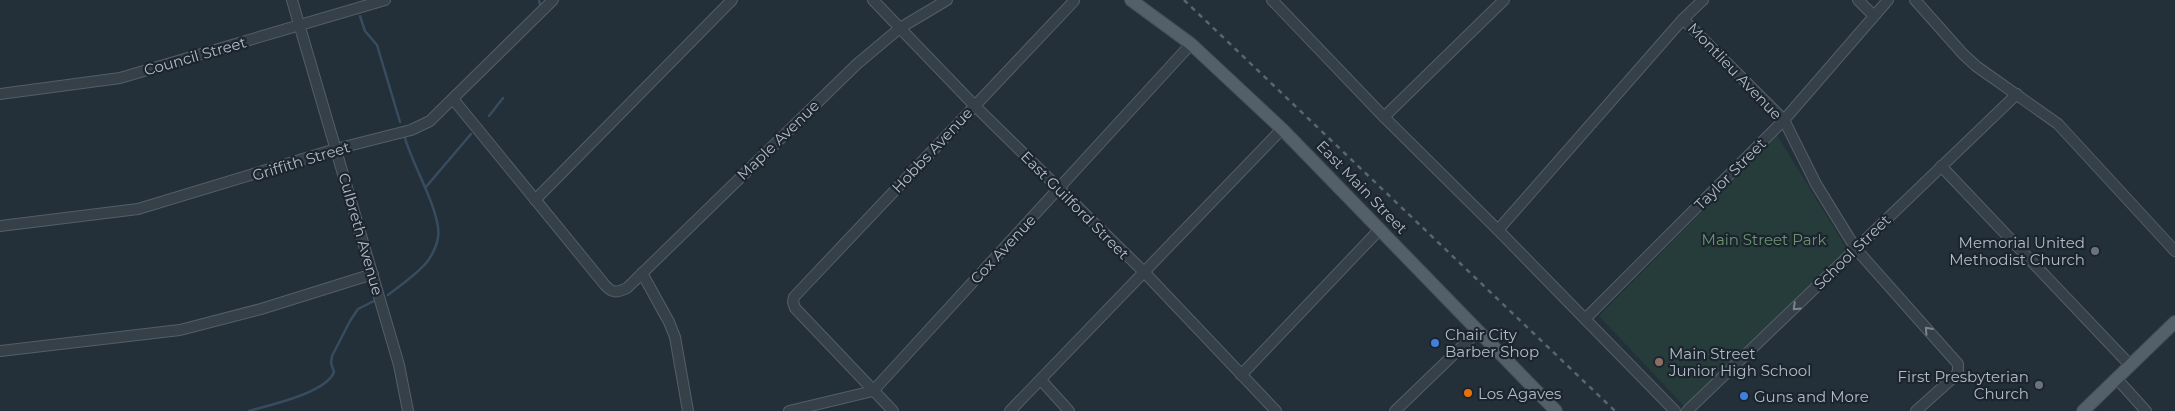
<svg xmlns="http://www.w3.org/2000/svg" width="2175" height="411" viewBox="0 0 2175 411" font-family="Montserrat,sans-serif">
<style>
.green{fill:#263c3b}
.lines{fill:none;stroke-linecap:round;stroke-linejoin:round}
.stream{stroke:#374d5f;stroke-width:2.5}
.minor-casing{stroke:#545e67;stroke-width:12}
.major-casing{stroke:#434c55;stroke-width:14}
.minor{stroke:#364049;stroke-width:10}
.major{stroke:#546069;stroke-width:12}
.rail{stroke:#596570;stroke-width:2.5;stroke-dasharray:5 5;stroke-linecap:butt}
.oneway{stroke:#7a848d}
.worship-dot{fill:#6b7280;stroke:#1c252e;stroke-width:2}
.shop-dot{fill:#3f7fe0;stroke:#1c252e;stroke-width:2}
.education-dot{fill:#8d6e63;stroke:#1c252e;stroke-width:2}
.food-dot{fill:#e8710a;stroke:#1c252e;stroke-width:2}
.labels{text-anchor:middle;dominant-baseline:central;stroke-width:4.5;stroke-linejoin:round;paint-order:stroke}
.street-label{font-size:15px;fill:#b1bbc5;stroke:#1c252e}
.park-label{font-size:15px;fill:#6a956e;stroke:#1c252e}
.poi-label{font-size:15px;fill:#b1bbc5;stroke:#1c252e;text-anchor:start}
</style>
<rect width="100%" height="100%" fill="#232f39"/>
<!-- green -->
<polygon class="green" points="1777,135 1847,249 1684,406 1599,316"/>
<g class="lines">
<!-- stream -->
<g class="stream">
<polyline points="539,0 540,5"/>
<polyline points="360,16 365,31 377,45 400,122"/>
<polyline points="489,116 503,98"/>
<polyline points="425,188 471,134"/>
<path d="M388,295C401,285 417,274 427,262C432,255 437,246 438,237C442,214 412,164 405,138"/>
<path d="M249,411C270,405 326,393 334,372L331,363L332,356L350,321L358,309L374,301"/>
</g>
<defs>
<g id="minor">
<polyline points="292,0 399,365 408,411"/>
<polyline points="873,0 974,105 1145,273 1276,411"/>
<polyline points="1272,0 1384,117 1498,230 1675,411"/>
<polyline points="1858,0 1874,16"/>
<polyline points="1915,0 1963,54 1976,66 2058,124 2175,251"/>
<polyline points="1683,19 1784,120 1816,184 1856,249 1958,364 1958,372 1955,376 1916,411"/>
<polyline points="0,94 120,78 385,0"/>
<path d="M453,99L605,285C612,293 617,293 627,288L857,64L900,28L947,0"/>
<polyline points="1384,117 1504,0"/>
<polyline points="1941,166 2130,365"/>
<polyline points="535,200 732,0"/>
<polyline points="0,226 138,209 336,149 411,130 430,121 437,114 553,0"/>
<polyline points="1498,230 1683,19 1703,0"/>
<polyline points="642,273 669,322 675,337 688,411"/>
<polyline points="1585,319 1784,120 1888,0"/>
<polyline points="0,351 180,330 261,309 373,274"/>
<polyline points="1241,375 1380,229"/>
<polyline points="2117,379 2146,411"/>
<polyline points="1041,380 1069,411"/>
<polyline points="789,411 873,391 1191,44"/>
<polyline points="893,411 795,308 793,302 794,297 1074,1"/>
<polyline points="1010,411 1282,129"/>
<polyline points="1395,411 1478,331"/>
<polyline points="1687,411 2017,94"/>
</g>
<g id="major">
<polyline points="1131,0 1191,44 1282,129 1556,411"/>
<polyline points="2083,411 2175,322"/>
</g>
</defs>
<!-- minor casing -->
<use href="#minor" class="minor-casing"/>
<!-- major casing -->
<use href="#major" class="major-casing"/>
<!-- minor -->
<use href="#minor" class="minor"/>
<!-- major -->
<use href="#major" class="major"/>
<!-- rail -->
<polyline class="rail" points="1184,0 1615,411"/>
</g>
<!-- one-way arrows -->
<defs><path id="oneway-chevron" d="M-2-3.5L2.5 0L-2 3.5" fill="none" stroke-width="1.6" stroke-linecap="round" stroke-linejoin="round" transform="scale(1.25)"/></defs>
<g class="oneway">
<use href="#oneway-chevron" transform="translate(1796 307) rotate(136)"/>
<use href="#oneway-chevron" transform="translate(1928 330) rotate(-132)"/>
</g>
<!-- markers -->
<g class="worship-dot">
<circle cx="2095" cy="251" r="5"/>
<circle cx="2039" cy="385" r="5"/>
</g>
<g class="shop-dot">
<circle cx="1435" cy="343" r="5"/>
<circle cx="1744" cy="396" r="5"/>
</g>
<circle class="education-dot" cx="1659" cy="362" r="5"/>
<circle class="food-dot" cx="1468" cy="393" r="5"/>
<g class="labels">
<!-- street labels -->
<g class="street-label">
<text transform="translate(195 56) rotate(-16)">Council Street</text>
<text transform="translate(1735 71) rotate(46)">Montlieu Avenue</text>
<text transform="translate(778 140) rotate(-44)">Maple Avenue</text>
<text transform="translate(932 150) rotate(-47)">Hobbs Avenue</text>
<text transform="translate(301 161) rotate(-17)">Griffith Street</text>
<text transform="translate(1730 174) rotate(-45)">Taylor Street</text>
<text transform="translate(1362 187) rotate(46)">East Main Street</text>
<text transform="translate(1075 205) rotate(45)">East Guilford Street</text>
<text transform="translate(361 234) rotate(74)">Culbreth Avenue</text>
<text transform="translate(1003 249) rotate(-47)">Cox Avenue</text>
<text transform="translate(1852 252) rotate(-44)">School Street</text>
</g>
<!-- park labels -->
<g class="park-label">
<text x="1764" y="239">Main Street Park</text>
</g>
<!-- poi labels -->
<g class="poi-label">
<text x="2085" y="242" text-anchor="end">Memorial United<tspan x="2085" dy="17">Methodist Church</tspan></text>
<text x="1445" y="334">Chair City<tspan x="1445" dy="17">Barber Shop</tspan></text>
<text x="1669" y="353">Main Street<tspan x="1669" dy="17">Junior High School</tspan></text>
<text x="2029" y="376" text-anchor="end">First Presbyterian<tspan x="2029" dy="17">Church</tspan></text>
<text x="1478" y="393">Los Agaves</text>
<text x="1754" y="396">Guns and More</text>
</g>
</g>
</svg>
